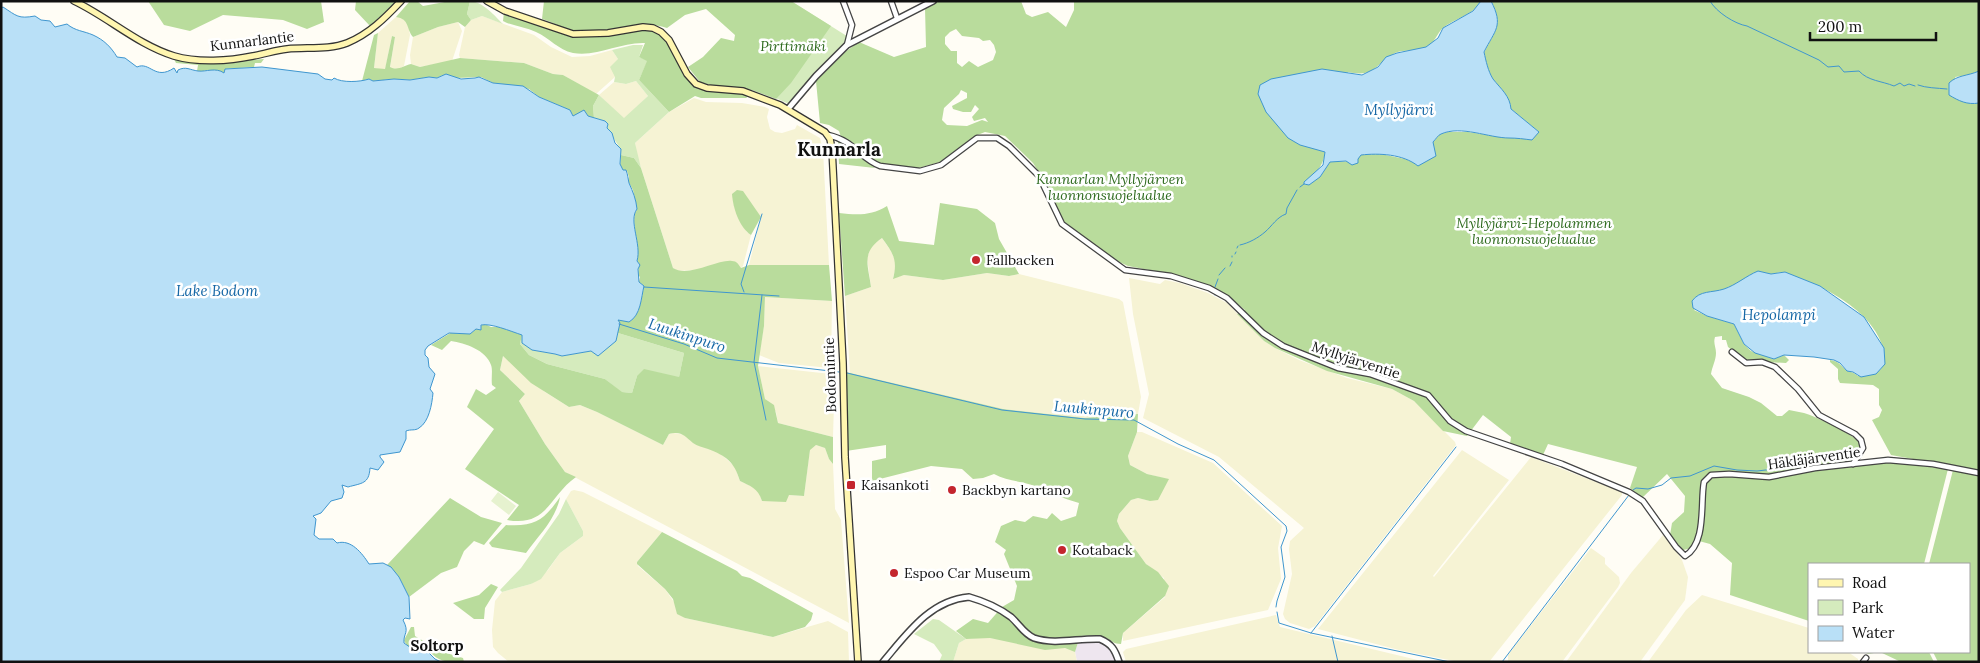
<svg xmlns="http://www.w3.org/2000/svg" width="1980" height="663" viewBox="0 0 1980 663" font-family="Lora,serif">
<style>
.industrial{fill:#eee6ef}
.farmland{fill:#f6f3d4}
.green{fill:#d5ebbd}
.forest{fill:#b9dc9c;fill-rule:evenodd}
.pitch{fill:#e6f2cf}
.water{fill:#b9e0f7;stroke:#3f96cf}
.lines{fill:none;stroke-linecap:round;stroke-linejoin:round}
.stream{stroke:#3f96cf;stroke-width:1}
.minor-casing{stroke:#444;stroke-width:7}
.tertiary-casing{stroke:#444;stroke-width:8}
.secondary-casing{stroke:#333;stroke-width:8}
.minor{stroke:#fff;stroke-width:4.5}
.tertiary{stroke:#fff;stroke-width:5}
.secondary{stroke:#fff6b0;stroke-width:5.5}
.poi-dot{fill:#c4262e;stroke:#fff;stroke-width:2}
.labels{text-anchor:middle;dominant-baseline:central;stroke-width:5;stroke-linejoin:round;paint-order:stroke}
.street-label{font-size:14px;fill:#111;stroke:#fff}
.park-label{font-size:14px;font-style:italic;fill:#2f6b1f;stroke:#fff}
.poi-label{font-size:14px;fill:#111;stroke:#fff;text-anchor:start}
.water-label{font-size:15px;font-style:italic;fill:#1768a6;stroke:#fff}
.neighbourhood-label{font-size:15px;font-weight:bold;fill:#111;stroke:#fff}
.district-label{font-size:19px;font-weight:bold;fill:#111;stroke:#fff}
</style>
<rect width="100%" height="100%" fill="#fffdf5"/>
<!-- industrial -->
<polygon class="industrial" points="1103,641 1112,649 1117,662 1077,662 1075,652 1078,642"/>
<!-- farmland -->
<g class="farmland">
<polygon points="482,16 534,35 551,47 572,57 590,56 612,50 618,59 615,77 596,94 563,75 553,74 524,63 460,58 459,55 465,27 471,20"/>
<polygon points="396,17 401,17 408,24 410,35 404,66 399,69 390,68 395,37 392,36 385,70 374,68 378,33"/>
<polygon points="458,22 462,31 452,61 420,67 411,64 410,55 413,37 438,27"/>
<polygon points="636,81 648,96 624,119 599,95 614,82 626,84"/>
<polygon points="694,98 706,102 742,103 765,107 769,109 767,117 770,129 775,132 782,133 795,129 797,125 820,138 823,150 829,265 749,265 761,217 746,231 751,235 743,266 741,268 677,271 673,268 636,152 635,143 669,112"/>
<polygon points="882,238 891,251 897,264 893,278 904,275 943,280 987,273 1009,276 1019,274 1119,299 1123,302 1141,397 1138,414 1084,418 1003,409 850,373 845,296 871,287 867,258 871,246"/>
<polygon points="1129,278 1160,284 1165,280 1180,283 1208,293 1227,303 1264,341 1275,348 1299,360 1347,378 1392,389 1414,401 1455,442 1456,445 1315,626 1309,629 1290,623 1285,619 1283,614 1292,574 1289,549 1290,541 1304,528 1219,457 1143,418 1149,394 1133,314"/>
<polygon points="765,297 832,301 831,367 830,368 779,363 759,355 764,326"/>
<polygon points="503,356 545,392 569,407 580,405 597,412 663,445 669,434 674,433 685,435 694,443 720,453 735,467 740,481 755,488 760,494 762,501 789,495 804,496 810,449 816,445 825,448 829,459 833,464 835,509 841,520 849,623 565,472 545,444 519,401 525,394 500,370"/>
<polygon points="758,366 831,374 834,404 833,437 778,423 776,412 765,399"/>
<polygon points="1137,432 1142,432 1213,463 1282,526 1278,548 1281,579 1268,610 1123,641 1123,633 1165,597 1164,578 1146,564 1120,528 1117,521 1119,514 1131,500 1138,498 1150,501 1167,479 1147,474 1130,465 1128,456"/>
<polygon points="1462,450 1509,480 1433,576 1434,577 1531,457 1622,492 1622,495 1489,662 1459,662 1399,650 1318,629"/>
<polygon points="574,490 583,492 662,532 637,562 638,566 665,589 685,618 773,637 828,621 848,632 849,662 509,662 498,653 493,647 492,630 495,601 502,592 531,584 548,570 560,553 583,536 583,531 566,499 571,491"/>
<polygon points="1663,535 1674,548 1682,560 1688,577 1685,600 1640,662 1566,662 1631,573"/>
<polygon points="1591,548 1605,558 1605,564 1619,577 1620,583 1618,587 1562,662 1508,662 1508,655"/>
<polygon points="1702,595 1809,628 1809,652 1848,652 1858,659 1858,662 1648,662 1686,610"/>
<polygon points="1276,615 1280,627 1426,662 1126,662 1123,652 1126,649"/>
<polygon points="975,638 990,638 1071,649 1075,652 1077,662 953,662 959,643 966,639"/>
</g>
<!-- green -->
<g class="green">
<path d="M470,1C482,1 495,16 503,24L482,16L471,20L467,14Z"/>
<polygon points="791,1 850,38 789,104 733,79"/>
<path d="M633,45H643L639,57L648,60L639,80L669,112L635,143L641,168L634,158L621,155V149C615,142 613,135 607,128L608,124L605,121L594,118L593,106L599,95L624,118L648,96L636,81L626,84L614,82L615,77L610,67L618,59L612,50Z"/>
<polygon points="618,333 684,353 679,377 637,376 632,393 621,392 605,379 547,364 529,355 520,344 522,335 532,350 555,354 562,356 591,351 616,341"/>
<polygon points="566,499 583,531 583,536 560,553 541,579 531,584 502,592 500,590 521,568 559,514"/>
<polygon points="933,619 939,620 966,639 959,643 953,662 939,662 942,655 934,644 914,634"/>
</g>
<!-- forest -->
<g class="forest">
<polygon points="148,1 321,1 324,22 307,29 283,20 223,15 190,31 164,25"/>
<polygon points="356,1 397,1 370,26 355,10"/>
<path d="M410,1H417L423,6L450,1H470L467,14L471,20L465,27L458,22L438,27L413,37C406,29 410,19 396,17Z"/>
<path d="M544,1H791L831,26L791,83L776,99L752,90L715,86L700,82L688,67L703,57L721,38L734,41L735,35L706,9L685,15L667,28C638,18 605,35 575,31C564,29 552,22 542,19Z"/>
<path d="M939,1H1021L1026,14L1032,17L1048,12L1066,27L1074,10V1H1481C1474,15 1455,18 1443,28C1437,33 1435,43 1426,48C1416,52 1404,49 1395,53C1375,64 1375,78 1348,72L1322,150L1325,152C1323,168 1315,173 1304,184L1306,185L1320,177L1330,162C1341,160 1353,165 1360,155L1376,153L1410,160L1433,142L1440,134L1448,132H1468L1508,138L1539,132L1511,109C1510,96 1501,89 1493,79C1488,71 1486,61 1484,53C1495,30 1504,26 1491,1H1979V71L1969,75L1955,77L1972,104L1979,103V471L1891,455L1872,420L1879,417L1882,410L1879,405V389L1873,385L1840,383L1838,379V369L1830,362V360C1840,362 1839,364 1845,369C1849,372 1854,372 1858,376C1900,377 1884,338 1865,318C1846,299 1819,284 1793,276C1790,275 1786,272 1783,272C1779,272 1775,274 1772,274C1764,275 1762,270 1754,273C1750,275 1748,278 1744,280C1734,286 1721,292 1709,292L1694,310L1707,316L1734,324L1744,344L1751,351L1774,359L1784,355L1789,360L1786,363L1746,361L1728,347L1726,340H1722V336L1715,337C1713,343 1716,347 1716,353C1716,360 1712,367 1711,374L1722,388L1749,397L1761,403L1777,416H1782L1789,410C1794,411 1799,412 1804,413C1814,416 1860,436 1861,446C1861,452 1854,459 1851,463C1834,464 1817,466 1801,468C1790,470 1778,475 1767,475C1753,474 1716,467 1706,476C1694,488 1708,534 1688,549L1683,550L1670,535L1672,523L1684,512L1685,496L1667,474L1642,498L1630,488L1637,467L1548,444L1543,455L1510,444L1511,437L1483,415L1467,436L1443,431L1414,401L1392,389L1327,371L1275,348L1264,341L1237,314L1245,310L1229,297L1209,285L1170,274L1128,266L1115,260L1063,221L1044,180L1033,163L1005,136L985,132L975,136L940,162L915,169L879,164L852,142L841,137L839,131L829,125L820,123L816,81L845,52L859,42L894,57L926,47L925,8ZM956,29L962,36L979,38L983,41L990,40L994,45L996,52L993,60L978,67L969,61L962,67L957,63V51H951L945,44V37L950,32ZM961,90L967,93V98L952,106L953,109L963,112H971L975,105L979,109L972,117L974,121L985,118L988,122L982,120L967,126L947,125L942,120L944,108L959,94Z"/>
<path d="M504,12L563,34L594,36L626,33L641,29H651L663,37L694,85L750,95L746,98H701L695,96L669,112L639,80L647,61L639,57L645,43C620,42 598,57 573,53C558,50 550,38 536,32C527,28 516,26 507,23L503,21Z"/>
<path d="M378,33L374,68L385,69L392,36L395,37L390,67C398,71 403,66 411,64L420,67L460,58L524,63L553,74L563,75L599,95L593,106L594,118L588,116L585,112L573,116L570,110L539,97L529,89L493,83L481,77L456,78L443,75L437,78L429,77L410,80L394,79L373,81L369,79L362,81L374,35Z"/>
<path d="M174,59L209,63L264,59L261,63H255L254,67L225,69L224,73C219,70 206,69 201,72L197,71L198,65L176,63Z"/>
<polygon points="838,141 848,145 875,168 839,164"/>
<path d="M621,155L634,158L641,168L673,268C688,278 718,259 732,261C737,261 738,264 741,268L749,265H829L832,301L765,297L764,326L758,366L765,399L774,405L778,423L833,437V464L829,459L825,448L816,445L810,450L804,496L789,495L786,502L762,501C758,488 750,486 740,481C734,461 726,456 708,449C703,447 697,446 693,443C684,436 682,431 669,434L663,445L597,412L580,405L569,407L531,383L503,356L500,370L525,394L519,401L545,444L565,472L576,477C549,496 548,527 507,520L519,505L465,469L494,429L467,407L476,389L486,395L496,388L492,385C491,379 493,370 491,365C486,350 465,343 451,341L442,350L431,345L452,332L459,334L463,333L470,334L476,329H481L480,326L485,324L491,327H500L522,335L520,344L529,355L547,364L605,379L622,392L632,393L637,376L644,369L679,377L684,353L618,333V319L629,322C641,315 641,298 644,286L639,282L640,277L638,275L639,264L637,260C641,244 629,221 637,209L633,190L628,181L629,177L627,171L623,170L620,167Z"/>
<path d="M737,190L743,191L761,217L751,235C739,227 733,208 732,194Z"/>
<path d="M940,203L977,209L995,223L999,239L1019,274L1009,276L987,273L943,280L904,275L893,279C898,260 893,253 882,238C861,253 868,264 871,287L845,296L839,213C857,215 871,216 887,206L899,241L934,245Z"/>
<path d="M846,372L1003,409L1084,418L1138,414L1137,432L1128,456L1130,465L1147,474L1169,479L1158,500L1150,501L1138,498L1131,500L1119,514L1117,521L1120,528L1146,564L1158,572L1169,586L1165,596L1123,633L1121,644C1114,644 1112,641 1106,638C1098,635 1088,636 1080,636L1075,652L1065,648L1045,650L990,638L966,639L956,631L973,619L988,623L1002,607L1014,600L1017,586L1004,554L1006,550L995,542L1001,526L1015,520L1025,522L1033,516L1047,519L1052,513L1061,521L1076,516L1079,503C1064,499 1049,492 1035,486C1021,481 1007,481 994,474L983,478L973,479L962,469L931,466L872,481V461L886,458V445L846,451Z"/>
<polygon points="1888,462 1948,469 1924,564 1809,564 1809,621 1730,595 1732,563 1710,544 1699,541 1705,509 1706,483 1709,478 1729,475 1759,478"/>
<polygon points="1953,470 1979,475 1979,662 1938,662 1933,652 1969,652 1969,564 1929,564"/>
<path d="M560,497C556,519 539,535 526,553L492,547L489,543L506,525C535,527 544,520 560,497Z"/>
<polygon points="450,498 481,517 502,523 484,545 474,541 464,551 457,567 441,573 409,597 399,577 387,565"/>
<polygon points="662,532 737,571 742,576 750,578 813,613 811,620 805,627 773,637 685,618 677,614 673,599 665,589 637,564 637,562"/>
<polygon points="491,584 498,587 485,608 484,619 474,619 453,603 479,595"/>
<path d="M411,627H414L415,636L427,643L440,641L446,643L443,652L463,658L464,662C449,662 440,663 430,652C420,651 407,650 404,640Z"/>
<polygon points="1864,652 1929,652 1934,662 1901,662 1880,652 1868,654"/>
</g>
<!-- pitch -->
<polygon class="pitch" points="498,492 516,506 509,515 491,501"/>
<!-- water -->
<g class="water">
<path d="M1481,1H1491C1504,26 1495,30 1484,52C1486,61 1488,71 1493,79C1501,89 1510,96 1511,109L1539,132L1532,140C1524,139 1517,138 1509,138C1489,138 1461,125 1441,134C1438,135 1436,139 1433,142L1436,156L1418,166C1403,154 1379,153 1361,155L1358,159V163L1352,165L1346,161L1330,162L1320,177L1309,185L1304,184V182L1323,165L1325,152L1300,145L1288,138L1266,112L1258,94L1260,85L1271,79L1322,69L1362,75L1378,67L1386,57L1397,53L1426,47L1438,38L1443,28L1473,11Z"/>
<path d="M3,7C17,16 18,19 35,16L41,20L50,21L55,27L67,24C75,31 84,31 93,35C104,40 111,47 117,57L125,58L137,67C150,61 155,81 174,68L177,73L178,70C186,66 190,70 198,71C206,72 216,67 224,73L225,69L262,67L318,74L325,79L332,80L334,78C342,83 360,82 369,79L373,81L394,79L410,80L429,77L437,78L446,74L461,79L475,78L479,77L493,83L523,86L539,97L570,110L573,116L584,110L588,116L605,121L608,124L607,128L612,133L615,143L621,149L620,164L623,170H626C628,175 628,179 629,183C633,192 636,199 637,209C628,221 642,244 637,261L640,265L638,269L639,282L644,286C641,298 641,315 629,322L618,320L620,323L616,341L598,356L591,351L562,356L555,354L532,350L522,343V335C510,331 491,323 481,325V330L476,329L470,334L449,333L428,346L425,350V355L428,358L429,367L435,374L430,389L433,393C432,404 429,422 419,428C415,431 411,429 406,431V439L400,452L380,455V457L384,462L378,470L370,468C369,484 362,483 348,487L342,485L344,492L342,498L331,501L321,513L313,516L316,519L314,535L319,539H333L337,543C351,539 362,553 369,564L383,563L391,567L399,577L409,597L410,619L405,618L403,620C410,633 403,633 404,643L414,650H426L435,659L441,662H1V8Z"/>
<path d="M1979,71V103C1967,105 1959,101 1949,95V83C1957,75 1968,76 1979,71Z"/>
<path d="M1758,271L1771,274L1785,272L1820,286L1864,317L1884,348L1885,364L1876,374L1861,377L1853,372L1847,371L1840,363L1834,360L1814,357L1784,355L1774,359L1755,353L1744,344L1734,324L1707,316L1693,308L1692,301C1700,290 1712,293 1724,289C1736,285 1746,276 1758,271Z"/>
</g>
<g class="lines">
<!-- stream -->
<g class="stream">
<path d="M1710,1C1716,12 1735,24 1747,26L1819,60L1828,67L1839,66L1844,72L1859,71C1868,81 1882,81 1894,86L1900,83L1904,86L1909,84L1915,86"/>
<path d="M1918,85C1926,88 1937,88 1947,89"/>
<polyline points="1300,187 1304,184"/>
<path d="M1240,245C1249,243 1258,238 1265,232C1272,226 1277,217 1286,214L1287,208L1297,190"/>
<polyline points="1237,248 1238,246"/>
<polyline points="1235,254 1236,252"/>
<polyline points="1232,257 1232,256"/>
<polyline points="1230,266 1232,262"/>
<polyline points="1219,275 1225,268"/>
<polyline points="644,287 779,296"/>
<polyline points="1215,287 1218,279"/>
<polyline points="744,292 741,284 762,214"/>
<polyline points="762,295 754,362 766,420"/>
<polyline points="1215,295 1215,294"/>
<polyline points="619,324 684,344 717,358 839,372"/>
<polyline points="847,373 1002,410 1085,419 1134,420 1178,444 1214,460 1286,526 1287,531 1281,547 1285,577 1277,601 1276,607"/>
<polyline points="1633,490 1636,488 1648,489 1662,485 1671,478 1690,476 1714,466 1737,470 1757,471 1792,467"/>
<polyline points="1277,612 1279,623 1311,633 1450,662"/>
<polyline points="1311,633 1456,447"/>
<polyline points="1332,636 1338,662"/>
<polyline points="1502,662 1629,495"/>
</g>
<defs>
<g id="minor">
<polyline points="843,1 852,25 847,45"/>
<polyline points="891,1 897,18"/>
<path d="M828,135C855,141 859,158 880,166L920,171L941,165L977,138H997L1009,146L1039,176L1062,224L1125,270L1171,276L1209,288L1227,298L1263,333L1283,346L1338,368L1370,374L1428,395L1450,421L1466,431L1562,464L1629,492L1643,501L1676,547L1685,556C1707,543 1700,503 1704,482L1711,475L1729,474L1769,477L1815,468L1888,460L1933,464L1979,473"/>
<polyline points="1732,352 1746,363 1762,362 1775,367 1798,389 1819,415 1855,434 1861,440 1863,448 1853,464"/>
<polyline points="1863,662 1866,658"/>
</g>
<g id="tertiary">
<polyline points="788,109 816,76 847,45 933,1"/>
<path d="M883,662C906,635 930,600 969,597C983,601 999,608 1011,617C1019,624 1024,634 1034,638C1055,645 1078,638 1100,639C1112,644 1115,650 1119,662"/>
</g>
<g id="secondary">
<path d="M74,1C108,17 138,45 174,56C198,63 229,61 253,56C265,54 276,50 287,49C307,47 329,50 347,43C369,34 385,18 401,1"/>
<polyline points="487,1 505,11 573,34 608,33 643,27 653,28 661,32 669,40 687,74 696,84 707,88 743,91 780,105 825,132 830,139 832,149 843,363 845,457 858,662"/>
</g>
</defs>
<!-- minor casing -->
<use href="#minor" class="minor-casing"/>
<!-- tertiary casing -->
<use href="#tertiary" class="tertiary-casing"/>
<!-- secondary casing -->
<use href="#secondary" class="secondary-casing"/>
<!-- minor -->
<use href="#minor" class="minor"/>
<!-- tertiary -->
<use href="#tertiary" class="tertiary"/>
<!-- secondary -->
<use href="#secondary" class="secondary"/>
</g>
<!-- markers -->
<g class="poi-dot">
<circle cx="976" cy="260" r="5"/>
<rect x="846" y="480" width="10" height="10" rx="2.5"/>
<circle cx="952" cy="490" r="5"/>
<circle cx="1062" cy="550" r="5"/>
<circle cx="894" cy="573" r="5"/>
</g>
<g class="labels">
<!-- street labels -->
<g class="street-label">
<text transform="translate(252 41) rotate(-7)">Kunnarlantie</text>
<text transform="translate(1356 360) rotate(18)">Myllyjärventie</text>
<text transform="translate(830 375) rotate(-92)">Bodomintie</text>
<text transform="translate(1814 458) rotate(-8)">Häkläjärventie</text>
</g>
<!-- park labels -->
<g class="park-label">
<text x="793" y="46">Pirttimäki</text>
<text x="1110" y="179">Kunnarlan Myllyjärven<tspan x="1110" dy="16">luonnonsuojelualue</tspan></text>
<text x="1534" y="223">Myllyjärvi-Hepolammen<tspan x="1534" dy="16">luonnonsuojelualue</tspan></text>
</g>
<!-- poi labels -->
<g class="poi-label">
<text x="986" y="260">Fallbacken</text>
<text x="861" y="485">Kaisankoti</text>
<text x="962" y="490">Backbyn kartano</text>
<text x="1072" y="550">Kotaback</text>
<text x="904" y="573">Espoo Car Museum</text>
</g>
<!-- water labels -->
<g class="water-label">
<text x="1399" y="109">Myllyjärvi</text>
<text x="217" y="290">Lake Bodom</text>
<text x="1779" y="314">Hepolampi</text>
<text transform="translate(687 335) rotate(18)">Luukinpuro</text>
<text transform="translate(1094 409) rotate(5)">Luukinpuro</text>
</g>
<!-- neighbourhood labels -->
<g class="neighbourhood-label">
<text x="437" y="645">Soltorp</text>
</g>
<!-- district labels -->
<g class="district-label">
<text x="839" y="149">Kunnarla</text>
</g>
</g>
<!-- border -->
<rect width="1980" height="663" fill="none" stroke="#111111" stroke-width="5"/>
<!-- legend -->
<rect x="1808" y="563" width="162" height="90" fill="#ffffff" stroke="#a0a0a0"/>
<rect x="1818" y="579" width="25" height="8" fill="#fff6b0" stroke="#a0a0a0"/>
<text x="1852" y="588" font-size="15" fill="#111111">Road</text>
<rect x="1818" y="600" width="25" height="15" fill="#d5ebbd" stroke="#a0a0a0"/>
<text x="1852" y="613" font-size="15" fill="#111111">Park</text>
<rect x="1818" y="626" width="25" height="15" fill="#b9e0f7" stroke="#a0a0a0"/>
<text x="1852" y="638" font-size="15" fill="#111111">Water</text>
<!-- scale -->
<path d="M1810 32v8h126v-8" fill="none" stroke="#111111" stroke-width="2.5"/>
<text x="1818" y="32" font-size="15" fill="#111111" stroke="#ffffff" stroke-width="4" paint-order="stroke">200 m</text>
</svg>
